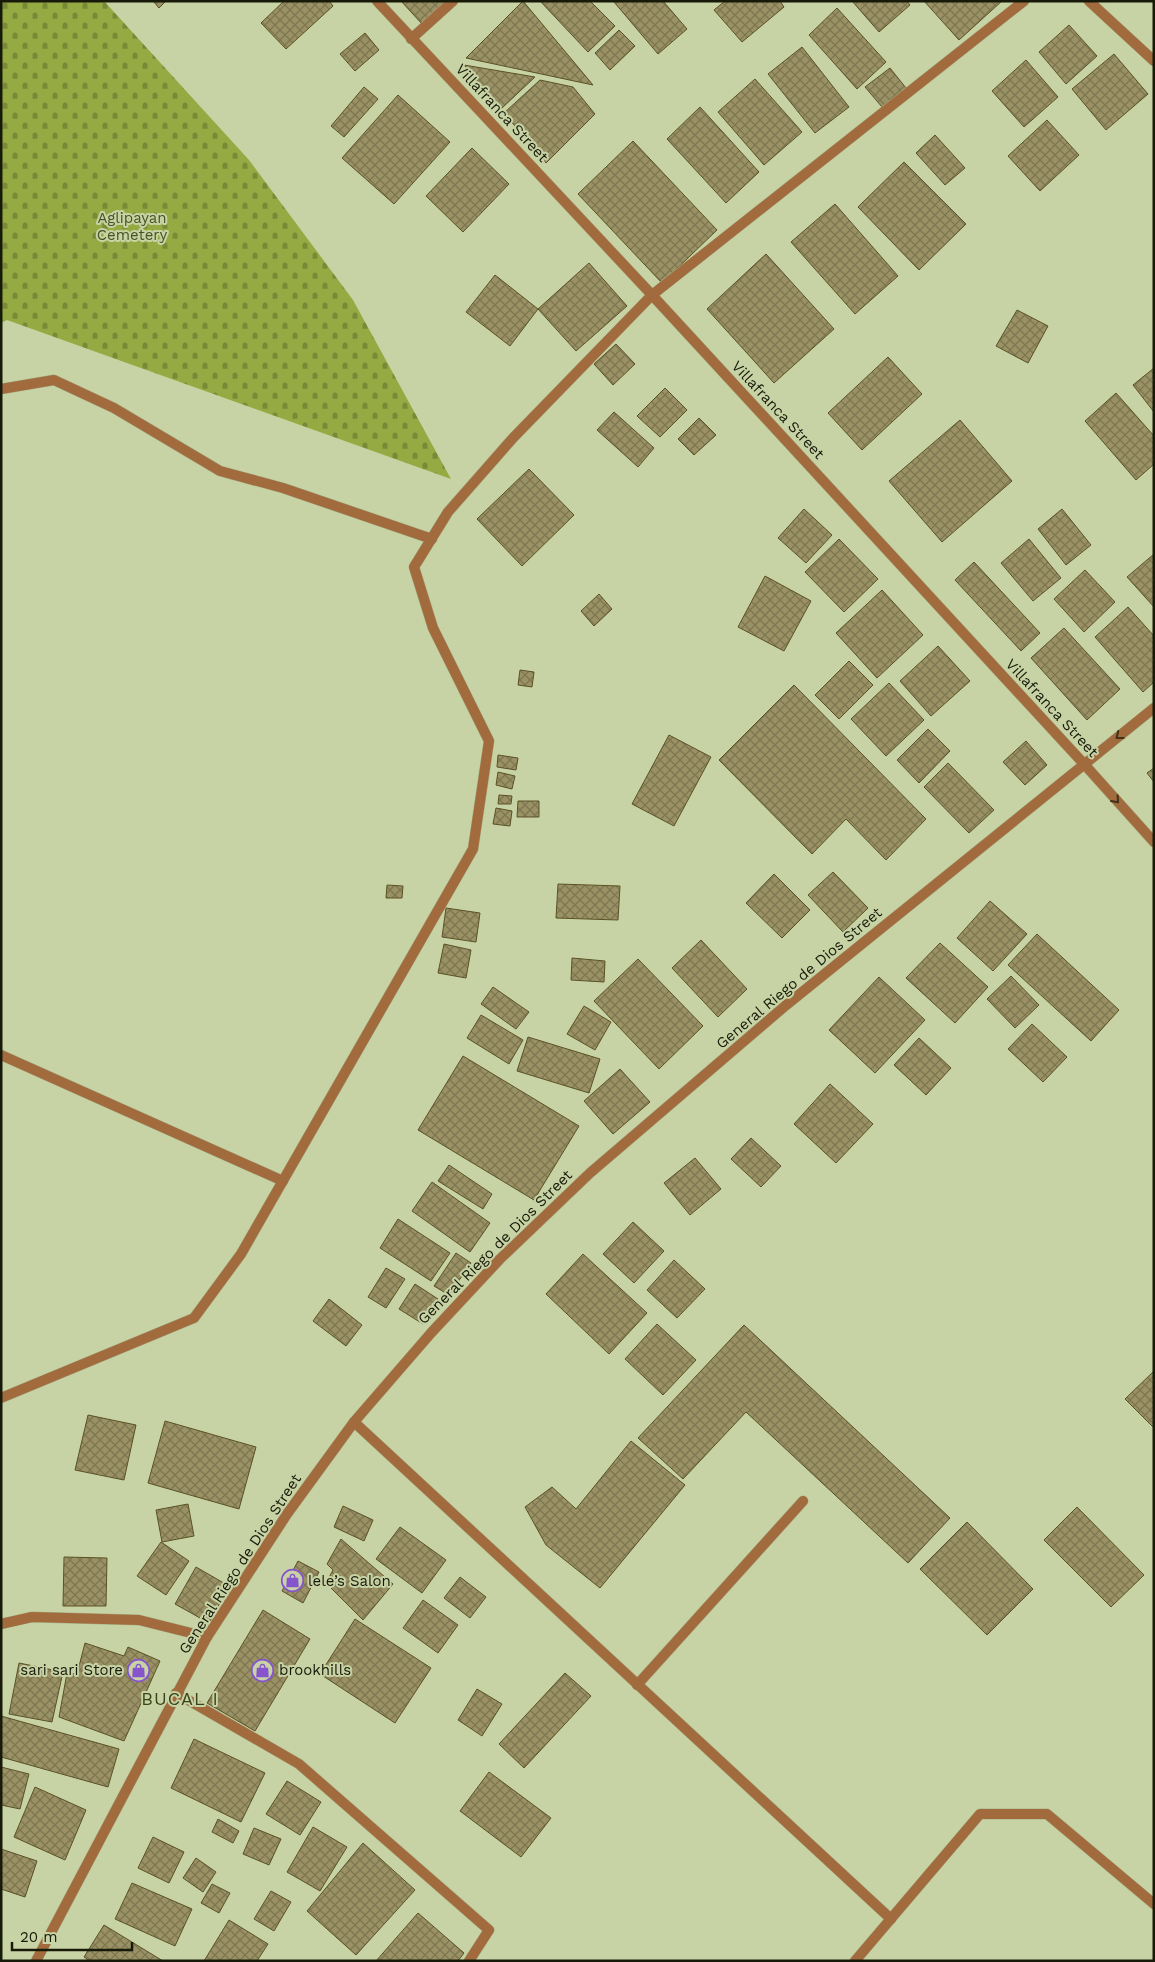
<svg xmlns="http://www.w3.org/2000/svg" width="1155" height="1962" viewBox="0 0 1155 1962" font-family="'Work Sans',sans-serif">
<style>
.cemetery{fill:url(#cemetery-stones)}
.building{fill:url(#building-cross-hatch);stroke:#5a5226}
.lines{fill:none;stroke-linecap:round;stroke-linejoin:round}
.service-casing{stroke:#a8b289;stroke-width:11}
.minor-casing{stroke:#a8b289;stroke-width:11}
.tertiary-casing{stroke:#a8b289;stroke-width:11}
.service{stroke:#a26b3e;stroke-width:10}
.minor{stroke:#a26b3e;stroke-width:10}
.tertiary{stroke:#a26b3e;stroke-width:10}
.oneway{stroke:#413219}
.labels{text-anchor:middle;dominant-baseline:central;stroke-width:4;stroke-linejoin:round;paint-order:stroke}
.street-label{font-size:15px;fill:#171a09;stroke:#c8d3a5}
.park-label{font-size:15px;fill:#495224;stroke:#c8d3a5}
.poi-label{font-size:15px;fill:#171a09;stroke:#c8d3a5;text-anchor:start}
.quarter-label{font-size:18px;letter-spacing:1px;fill:#3b4319;stroke:#c8d3a5}
</style>
<defs>
<pattern id="cemetery-stones" width="16" height="16" patternUnits="userSpaceOnUse" patternTransform="scale(1.25)"><rect width="16" height="16" fill="#96aa43"/><path d="M2 7V4a2 2 0 0 1 4 0v3zM10 15v-3a2 2 0 0 1 4 0v3z" fill="#798a36"/></pattern>
<pattern id="building-cross-hatch" width="8" height="8" patternUnits="userSpaceOnUse" patternTransform="scale(1.25)"><rect width="8" height="8" fill="#9a9164"/><path d="M0 0l8 8M0 8l8-8" fill="none" stroke="#7d7651"/></pattern>
</defs>
<rect width="100%" height="100%" fill="#c8d3a5"/>
<!-- cemetery -->
<polygon class="cemetery" points="1,1 104,1 249,160 353,300 451,479 7,320 1,323"/>
<!-- building -->
<g class="building">
<polygon points="153,1 166,1 159,8"/>
<polygon points="284,1 329,1 333,6 286,49 261,23"/>
<polygon points="401,1 446,1 422,24"/>
<polygon points="523,1 593,85 466,58"/>
<polygon points="540,1 590,1 615,26 588,52"/>
<polygon points="615,1 663,1 687,29 658,54 614,2"/>
<polygon points="725,1 780,1 784,7 742,42 714,10"/>
<polygon points="852,1 907,1 910,5 879,32"/>
<polygon points="924,1 1002,1 959,40"/>
<polygon points="837,8 886,62 857,89 809,35"/>
<polygon points="1069,25 1097,56 1066,84 1039,52"/>
<polygon points="619,30 635,46 610,70 595,53"/>
<polygon points="365,33 379,50 355,71 340,54"/>
<polygon points="802,47 849,107 815,133 768,74"/>
<polygon points="1114,54 1148,94 1106,130 1072,89"/>
<polygon points="1026,60 1058,97 1024,127 992,91"/>
<polygon points="464,65 535,77 501,109"/>
<polygon points="890,68 906,88 882,107 865,87"/>
<polygon points="755,79 802,132 764,165 718,112"/>
<polygon points="540,80 573,87 595,114 546,163 504,113"/>
<polygon points="364,87 378,99 344,137 331,126"/>
<polygon points="398,95 450,142 394,204 342,158"/>
<polygon points="700,107 759,172 726,203 667,139"/>
<polygon points="1047,120 1079,155 1040,191 1008,156"/>
<polygon points="935,135 965,168 945,185 916,153"/>
<polygon points="633,141 717,230 662,283 578,194"/>
<polygon points="472,148 509,184 463,232 426,196"/>
<polygon points="904,162 966,224 919,270 858,207"/>
<polygon points="835,204 898,276 855,314 791,242"/>
<polygon points="766,254 834,329 774,383 707,309"/>
<polygon points="589,263 627,306 576,351 538,309"/>
<polygon points="495,275 538,309 510,346 466,312"/>
<polygon points="1017,310 1048,326 1028,363 996,346"/>
<polygon points="616,344 635,364 613,385 594,364"/>
<polygon points="888,357 922,394 862,450 828,413"/>
<polygon points="1154,368 1154,412 1133,385"/>
<polygon points="665,388 687,410 660,437 637,416"/>
<polygon points="1116,393 1154,436 1154,464 1136,480 1085,421"/>
<polygon points="614,412 654,448 638,467 597,430"/>
<polygon points="699,418 716,435 694,455 678,439"/>
<polygon points="960,420 1012,481 942,542 889,481"/>
<polygon points="529,469 574,515 522,566 477,519"/>
<polygon points="804,509 832,535 806,563 778,538"/>
<polygon points="1062,509 1091,545 1066,565 1038,529"/>
<polygon points="839,539 878,579 844,612 805,572"/>
<polygon points="1029,539 1061,578 1033,601 1001,563"/>
<polygon points="1154,554 1154,607 1127,577"/>
<polygon points="974,562 1040,633 1021,651 955,580"/>
<polygon points="1085,570 1115,602 1084,632 1054,599"/>
<polygon points="765,576 811,601 784,651 738,627"/>
<polygon points="882,590 923,635 877,678 836,633"/>
<polygon points="599,594 612,609 594,626 581,611"/>
<polygon points="1128,607 1154,636 1154,682 1143,692 1095,637"/>
<polygon points="1064,628 1120,689 1087,720 1031,658"/>
<polygon points="938,646 970,681 931,716 900,681"/>
<polygon points="849,661 873,685 839,719 815,695"/>
<polygon points="520,670 534,672 532,687 518,685"/>
<polygon points="889,683 924,720 886,756 851,719"/>
<polygon points="794,685 926,819 886,860 846,819 812,854 719,760"/>
<polygon points="928,729 950,751 919,783 897,760"/>
<polygon points="669,735 711,757 674,826 632,804"/>
<polygon points="1026,741 1047,765 1025,785 1003,762"/>
<polygon points="498,755 518,758 516,770 497,767"/>
<polygon points="948,763 994,810 969,833 924,787"/>
<polygon points="1154,768 1154,782 1147,773"/>
<polygon points="498,772 515,776 512,789 496,785"/>
<polygon points="499,795 512,796 511,804 498,804"/>
<polygon points="518,801 539,801 539,817 517,817"/>
<polygon points="496,808 512,811 510,826 493,824"/>
<polygon points="833,872 868,908 843,932 808,895"/>
<polygon points="774,874 810,910 782,938 746,903"/>
<polygon points="558,884 620,886 618,920 556,918"/>
<polygon points="387,885 403,886 402,898 386,898"/>
<polygon points="990,901 1027,934 993,971 957,938"/>
<polygon points="446,908 480,913 476,942 442,937"/>
<polygon points="1037,934 1119,1010 1091,1041 1008,965"/>
<polygon points="701,940 747,989 718,1017 672,968"/>
<polygon points="940,943 988,987 955,1023 906,978"/>
<polygon points="444,944 471,950 466,978 438,973"/>
<polygon points="572,958 605,961 604,982 571,980"/>
<polygon points="638,959 703,1026 659,1069 594,1001"/>
<polygon points="1011,976 1039,1005 1015,1028 987,999"/>
<polygon points="879,977 925,1020 875,1073 829,1030"/>
<polygon points="493,987 529,1012 516,1029 481,1004"/>
<polygon points="584,1006 611,1022 595,1050 567,1034"/>
<polygon points="481,1015 523,1040 509,1064 467,1038"/>
<polygon points="1032,1024 1067,1057 1043,1082 1008,1049"/>
<polygon points="528,1037 600,1059 589,1093 517,1071"/>
<polygon points="919,1038 951,1068 926,1095 894,1065"/>
<polygon points="463,1056 579,1126 534,1200 418,1130"/>
<polygon points="620,1069 650,1102 613,1134 584,1101"/>
<polygon points="830,1084 873,1124 836,1163 794,1124"/>
<polygon points="751,1138 781,1166 761,1187 731,1159"/>
<polygon points="695,1158 721,1189 690,1215 664,1183"/>
<polygon points="449,1165 492,1194 483,1209 438,1181"/>
<polygon points="432,1182 490,1223 470,1252 412,1211"/>
<polygon points="398,1219 450,1253 431,1281 380,1248"/>
<polygon points="633,1222 664,1251 634,1283 603,1254"/>
<polygon points="456,1253 471,1263 449,1295 434,1286"/>
<polygon points="583,1254 647,1313 609,1354 546,1294"/>
<polygon points="674,1260 705,1289 677,1318 647,1290"/>
<polygon points="386,1268 405,1279 386,1308 368,1297"/>
<polygon points="415,1284 438,1299 423,1324 399,1309"/>
<polygon points="329,1299 362,1325 346,1346 313,1321"/>
<polygon points="657,1324 696,1360 663,1395 625,1359"/>
<polygon points="744,1325 950,1518 908,1563 746,1412 683,1479 638,1438"/>
<polygon points="1154,1371 1154,1428 1125,1399"/>
<polygon points="88,1415 136,1425 124,1480 75,1470"/>
<polygon points="165,1421 256,1447 239,1509 148,1483"/>
<polygon points="631,1441 685,1485 600,1588 546,1545 525,1507 552,1487 576,1509"/>
<polygon points="188,1504 194,1536 162,1542 156,1510"/>
<polygon points="343,1506 373,1520 364,1541 334,1527"/>
<polygon points="1077,1507 1144,1575 1111,1607 1044,1540"/>
<polygon points="967,1522 1033,1589 987,1635 920,1569"/>
<polygon points="400,1527 446,1560 422,1593 376,1559"/>
<polygon points="341,1539 393,1584 363,1620 326,1583 333,1570 327,1564"/>
<polygon points="161,1542 189,1561 166,1595 137,1576"/>
<polygon points="64,1557 107,1558 106,1606 63,1606"/>
<polygon points="298,1561 319,1572 303,1603 282,1591"/>
<polygon points="196,1567 229,1586 209,1623 175,1604"/>
<polygon points="460,1577 486,1597 470,1618 444,1598"/>
<polygon points="423,1600 458,1625 438,1653 403,1628"/>
<polygon points="263,1610 310,1639 255,1731 207,1703"/>
<polygon points="355,1619 431,1668 395,1723 320,1674"/>
<polygon points="85,1643 124,1656 128,1647 160,1661 124,1741 59,1717 67,1673 77,1674"/>
<polygon points="19,1663 63,1672 52,1722 9,1714"/>
<polygon points="565,1673 591,1696 524,1768 499,1744"/>
<polygon points="477,1689 502,1704 482,1736 458,1720"/>
<polygon points="1,1716 119,1749 108,1787 1,1757"/>
<polygon points="194,1739 265,1773 241,1822 171,1788"/>
<polygon points="1,1767 29,1774 20,1809 1,1805"/>
<polygon points="489,1772 551,1818 521,1857 460,1811"/>
<polygon points="287,1781 321,1802 300,1835 266,1814"/>
<polygon points="35,1787 86,1810 65,1860 14,1837"/>
<polygon points="218,1819 239,1831 233,1843 212,1832"/>
<polygon points="313,1827 347,1847 320,1891 287,1872"/>
<polygon points="254,1828 281,1839 269,1865 243,1854"/>
<polygon points="153,1837 184,1852 169,1883 138,1868"/>
<polygon points="363,1843 415,1890 356,1955 307,1911"/>
<polygon points="1,1849 37,1861 25,1897 1,1889"/>
<polygon points="196,1858 216,1872 203,1892 183,1878"/>
<polygon points="132,1883 192,1909 175,1946 115,1919"/>
<polygon points="212,1884 230,1893 219,1913 201,1903"/>
<polygon points="271,1891 291,1902 274,1931 254,1919"/>
<polygon points="418,1913 464,1953 458,1961 376,1961"/>
<polygon points="229,1920 268,1944 257,1961 204,1961"/>
<polygon points="104,1925 163,1961 90,1961 84,1957"/>
</g>
<g class="lines">
<defs>
<g id="service">
<polyline points="1,389 54,380 114,408 220,471 283,488 432,539"/>
<polyline points="1,1055 283,1181"/>
<polyline points="1,1398 194,1318 241,1254 473,849 489,741 433,628 414,567 448,512 513,438 652,295"/>
<polyline points="637,1685 803,1501"/>
</g>
<g id="minor">
<polyline points="377,1 652,295 1084,764"/>
<polyline points="1089,1 1154,61"/>
<polyline points="411,39 453,1"/>
<polyline points="652,295 1024,1"/>
<polyline points="354,1422 891,1919"/>
<polyline points="1,1624 32,1617 139,1620 207,1637"/>
<polyline points="176,1693 299,1764 489,1930 469,1961"/>
<polyline points="855,1961 980,1814 1047,1814 1154,1904"/>
</g>
<g id="tertiary">
<polyline points="1084,764 1154,842"/>
<polyline points="36,1961 207,1637 287,1514 354,1422 431,1333 500,1259 590,1173 785,1006 1154,708"/>
</g>
</defs>
<!-- service casing -->
<use href="#service" class="service-casing"/>
<!-- minor casing -->
<use href="#minor" class="minor-casing"/>
<!-- tertiary casing -->
<use href="#tertiary" class="tertiary-casing"/>
<!-- service -->
<use href="#service" class="service"/>
<!-- minor -->
<use href="#minor" class="minor"/>
<!-- tertiary -->
<use href="#tertiary" class="tertiary"/>
</g>
<!-- one-way arrows -->
<defs><path id="oneway-chevron" d="M-2-3.5L2.5 0L-2 3.5" fill="none" stroke-width="1.6" stroke-linecap="round" stroke-linejoin="round" transform="scale(1.25)"/></defs>
<g class="oneway">
<use href="#oneway-chevron" transform="translate(1119 736) rotate(142)"/>
<use href="#oneway-chevron" transform="translate(1116 800) rotate(48)"/>
</g>
<!-- icons -->
<defs>
<symbol id="shop-ring" viewBox="-11 -11 22 22"><circle r="9.5" fill="#c8d3a5" stroke="#8655cd" stroke-width="1.5"/><path d="M-5-2.5h2.3a2.7 3.5 0 0 1 5.4 0H5L5.5 6h-11ZM-1.5-2.5h3a1.5 2.3 0 0 0-3 0Z" fill="#8655cd"/></symbol>
</defs>
<g fill-rule="evenodd">
<use href="#shop-ring" x="280" y="1568" width="25" height="25"/>
<use href="#shop-ring" x="126" y="1658" width="25" height="25"/>
<use href="#shop-ring" x="250" y="1658" width="25" height="25"/>
</g>
<g class="labels">
<!-- street labels -->
<g class="street-label">
<text transform="translate(502 113) rotate(47)">Villafranca Street</text>
<text transform="translate(778 410) rotate(47)">Villafranca Street</text>
<text transform="translate(1052 708) rotate(47)">Villafranca Street</text>
<text transform="translate(799 978) rotate(-40)">General Riego de Dios Street</text>
<text transform="translate(495 1247) rotate(-45)">General Riego de Dios Street</text>
<text transform="translate(240 1564) rotate(-57)">General Riego de Dios Street</text>
</g>
<!-- park labels -->
<g class="park-label">
<text x="132" y="218">Aglipayan<tspan x="132" dy="17">Cemetery</tspan></text>
</g>
<!-- poi labels -->
<g class="poi-label">
<text x="308" y="1581">lele’s Salon</text>
<text x="123" y="1670" text-anchor="end">sari sari Store</text>
<text x="279" y="1670">brookhills</text>
</g>
<!-- quarter labels -->
<g class="quarter-label">
<text x="180" y="1698">BUCAL I</text>
</g>
</g>
<!-- border -->
<rect width="1155" height="1962" fill="none" stroke="#171a09" stroke-width="5"/>
<!-- scale -->
<path d="M12 1942v8h120v-8" fill="none" stroke="#171a09" stroke-width="2.5"/>
<text x="20" y="1942" font-size="15" fill="#171a09" stroke="#c8d3a5" stroke-width="4" paint-order="stroke">20 m</text>
</svg>
